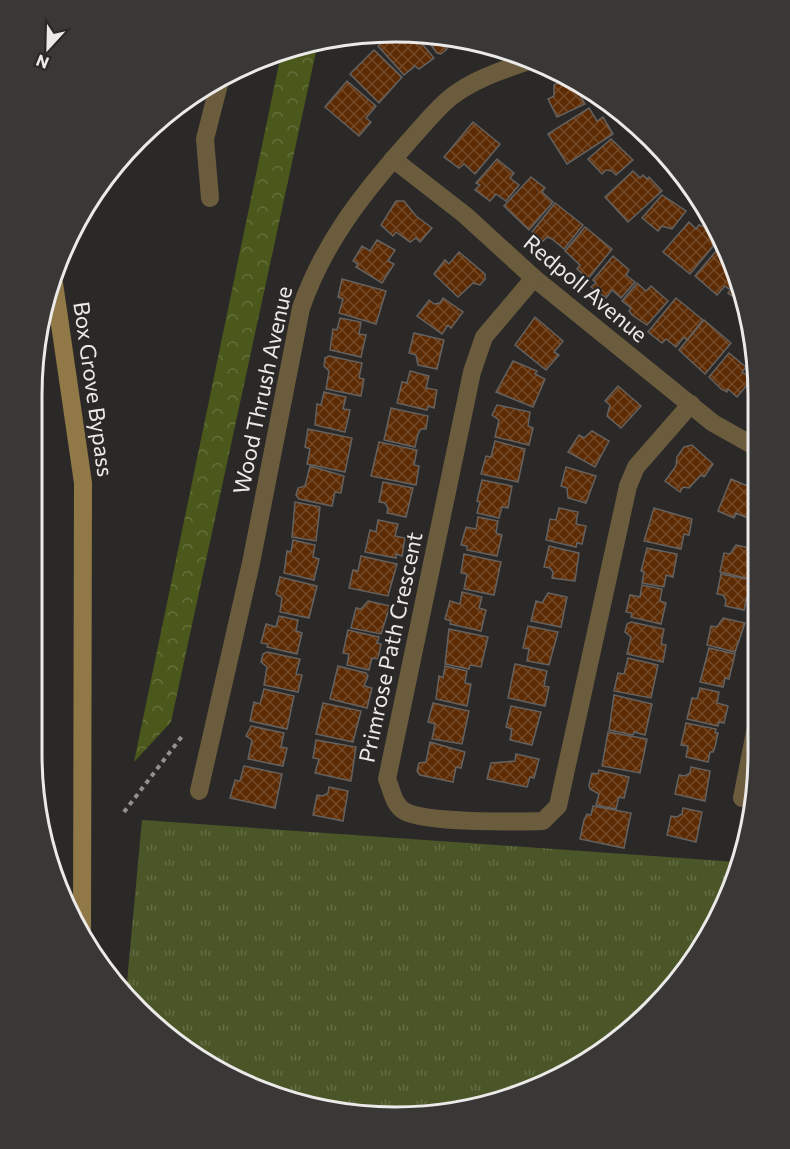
<svg xmlns="http://www.w3.org/2000/svg" width="790" height="1149" viewBox="0 0 790 1149" font-family="Commissioner,sans-serif">
<style>
.grass{fill:url(#grass-tufts)}
.forest{fill:url(#forest-crowns)}
.building{fill:url(#building-cross-hatch);stroke:#646260;stroke-width:1.5}
.lines{fill:none;stroke-linecap:round;stroke-linejoin:round}
.path{stroke:#939190;stroke-width:4;stroke-dasharray:4.5 4.5;stroke-linecap:butt}
.street{stroke:#6b5c3e;stroke-width:18}
.secondary{stroke:#907847;stroke-width:18}
.labels{text-anchor:middle;dominant-baseline:central;stroke-width:4.5;stroke-linejoin:round;paint-order:stroke}
.street-label{font-size:22px;fill:#ebeae9;stroke:#2b2928}
.rim{fill:none;stroke:#ebeae9;stroke-width:3}
</style>
<defs>
<pattern id="grass-tufts" width="24" height="20" patternUnits="userSpaceOnUse" patternTransform="scale(1.5)"><rect width="24" height="20" fill="#4a5627"/><path d="M3 7l-1-3M5 7V3M7 7l1-3M15 17l-1-3M17 17v-4M19 17l1-3" fill="none" stroke="#646e46"/></pattern>
<pattern id="forest-crowns" width="20" height="18" patternUnits="userSpaceOnUse" patternTransform="scale(1.5)"><rect width="20" height="18" fill="#4a581b"/><path d="M2 6a3 3 0 1 1 6 0M12 15a3 3 0 1 1 6 0" fill="none" stroke="#64703c"/></pattern>
<pattern id="building-cross-hatch" width="8" height="8" patternUnits="userSpaceOnUse" patternTransform="scale(1.5)"><rect width="8" height="8" fill="#5c2b03"/><path d="M0 0l8 8M0 8l8-8" fill="none" stroke="#744a28"/></pattern>
</defs>
<rect width="100%" height="100%" fill="#2b2928"/>
<!-- grass -->
<polygon class="grass" points="142,820 737,862 731,893 652,1011 556,1080 466,1111 348,1114 256,1090 156,1028 126,993"/>
<!-- forest -->
<polygon class="forest" points="317,47 171,722 134,762 281,54"/>
<!-- building -->
<g class="building">
<polygon points="394,32 415,35 434,58 419,69 415,66 404,75 378,46"/>
<polygon points="425,37 445,41 447,49 441,54 437,53"/>
<polygon points="374,50 402,77 379,103 350,74"/>
<polygon points="565,80 575,87 585,104 557,117 548,99 554,96 554,85"/>
<polygon points="347,81 376,106 366,118 371,122 359,136 325,107"/>
<polygon points="589,108 597,121 603,117 613,134 567,164 548,134"/>
<polygon points="473,122 500,144 475,174 464,164 459,168 444,157"/>
<polygon points="611,139 633,160 616,175 612,171 606,170 602,174 588,159"/>
<polygon points="497,159 514,173 510,178 519,185 506,201 496,194 490,201 475,190 480,185 476,183"/>
<polygon points="633,171 640,178 643,175 647,179 649,177 662,191 628,222 605,197"/>
<polygon points="531,177 545,188 542,192 553,202 529,230 504,206"/>
<polygon points="662,195 686,211 672,229 662,226 658,231 642,218"/>
<polygon points="396,201 404,201 416,216 432,228 420,242 416,238 410,242 396,232 393,236 381,225"/>
<polygon points="555,203 583,225 564,249 552,239 547,237 543,241 532,232"/>
<polygon points="689,222 696,229 699,225 705,227 719,239 690,274 663,252"/>
<polygon points="585,227 612,249 588,279 577,269 580,265 565,251"/>
<polygon points="377,240 395,250 388,261 394,264 382,283 356,267 358,264 353,261 362,246 370,251"/>
<polygon points="723,243 736,280 729,289 725,286 717,295 695,276"/>
<polygon points="459,252 485,274 485,279 480,285 473,283 458,297 434,274 445,260 449,264"/>
<polygon points="613,256 629,270 626,275 635,282 621,298 612,290 606,298 591,287 596,283 593,280"/>
<polygon points="342,279 386,291 376,324 339,313 343,299 338,297"/>
<polygon points="637,283 646,291 651,286 668,301 647,325 632,315 629,311 631,308 622,301"/>
<polygon points="737,283 744,304 728,293"/>
<polygon points="443,298 463,312 451,328 448,325 442,334 417,316 429,300 434,304 440,303"/>
<polygon points="676,298 703,320 687,340 684,337 676,347 666,339 662,343 648,332"/>
<polygon points="535,317 563,341 554,352 559,355 546,370 515,345"/>
<polygon points="340,318 361,322 359,334 366,335 361,357 330,350 333,329 337,330"/>
<polygon points="704,320 731,343 705,374 679,350"/>
<polygon points="414,333 444,340 437,369 418,365 416,355 409,353"/>
<polygon points="729,353 746,367 742,372 752,379 737,397 728,389 727,392 721,389 709,377"/>
<polygon points="329,356 362,363 359,378 364,379 361,396 326,389 329,371 324,366 325,358"/>
<polygon points="513,361 537,371 535,374 545,379 533,407 496,392"/>
<polygon points="410,371 429,376 426,388 437,390 434,408 428,406 427,410 397,403 402,382 407,383"/>
<polygon points="618,386 641,406 621,428 607,416 610,405 605,401"/>
<polygon points="324,392 346,397 343,409 350,410 345,432 315,425 317,404 321,405"/>
<polygon points="497,405 530,412 528,426 533,428 529,445 495,437 499,420 492,415"/>
<polygon points="391,408 428,416 426,429 421,429 418,434 415,447 384,440"/>
<polygon points="308,429 352,438 345,472 307,464 310,449 305,447"/>
<polygon points="592,431 609,441 595,467 568,452 579,435 584,438"/>
<polygon points="495,441 525,449 518,482 481,474 486,456 491,457"/>
<polygon points="379,442 417,450 414,465 419,466 416,485 371,476"/>
<polygon points="692,445 713,464 704,477 701,475 689,488 683,487 680,492 665,481 676,466 677,457 684,447"/>
<polygon points="310,466 344,476 341,493 335,492 332,506 299,499 296,495 298,488 305,486"/>
<polygon points="566,467 596,476 586,503 568,498 567,488 561,486"/>
<polygon points="731,479 750,487 754,482 755,511 750,519 736,513 734,518 718,511"/>
<polygon points="482,480 512,486 508,508 502,507 499,518 477,513 480,502 477,501"/>
<polygon points="383,482 413,488 406,517 387,513 388,508 385,503 379,502"/>
<polygon points="295,502 320,507 316,541 292,537"/>
<polygon points="559,508 578,512 576,524 586,526 582,544 577,543 576,547 546,540 550,519 556,520"/>
<polygon points="654,508 692,519 689,535 684,534 681,549 644,541"/>
<polygon points="478,517 498,521 496,533 502,535 497,556 467,550 467,546 461,545 466,527 476,529"/>
<polygon points="378,520 398,524 395,536 405,538 402,556 396,554 396,558 365,552 370,530 376,532"/>
<polygon points="293,540 315,545 313,557 319,559 314,580 284,573 287,551 291,552"/>
<polygon points="736,545 755,549 750,579 720,572 724,553 730,554"/>
<polygon points="549,546 579,553 575,581 552,578 553,572 550,568 544,567"/>
<polygon points="647,548 677,554 673,577 666,575 664,587 642,583 644,572 641,571"/>
<polygon points="464,554 501,562 494,595 464,589 467,574 461,573"/>
<polygon points="361,556 397,564 388,596 349,588 353,570 358,571"/>
<polygon points="721,574 751,580 744,610 725,606 726,600 723,595 717,594"/>
<polygon points="280,577 317,586 309,618 280,612 282,598 276,594"/>
<polygon points="642,585 662,589 660,601 666,603 661,624 631,617 632,613 626,612 630,595 640,597"/>
<polygon points="462,592 482,597 479,608 486,610 481,631 450,624 451,621 445,619 450,601 460,604"/>
<polygon points="548,593 567,597 561,627 531,621 536,601 542,603"/>
<polygon points="368,601 390,606 381,634 351,628 356,608 361,609"/>
<polygon points="279,616 298,620 296,631 302,633 297,654 267,647 268,644 261,643 266,624 276,627"/>
<polygon points="723,618 745,623 735,652 707,645 711,626 717,627"/>
<polygon points="631,622 664,629 661,644 666,645 663,662 627,654 631,637 625,632 627,624"/>
<polygon points="528,626 558,632 549,665 527,661 529,649 523,648"/>
<polygon points="449,629 488,637 481,667 470,665 469,669 445,664"/>
<polygon points="348,630 379,637 377,643 381,644 378,659 372,658 369,670 347,665 349,654 343,653"/>
<polygon points="709,648 735,654 729,679 725,678 723,687 700,682"/>
<polygon points="267,652 300,659 296,674 302,675 298,692 264,685 267,667 261,662 263,654"/>
<polygon points="628,658 658,665 651,698 614,691 618,673 624,674"/>
<polygon points="515,664 547,671 544,686 549,687 545,706 508,698"/>
<polygon points="338,666 366,673 368,676 364,686 372,688 367,708 330,699"/>
<polygon points="445,666 467,671 465,683 471,684 467,706 436,699 439,676 443,678"/>
<polygon points="700,688 719,692 717,703 728,706 724,723 719,722 718,726 687,719 692,698 697,699"/>
<polygon points="264,689 294,696 287,729 250,721 254,702 260,704"/>
<polygon points="614,695 652,704 645,735 634,732 633,735 609,730"/>
<polygon points="323,703 361,711 353,742 316,734"/>
<polygon points="433,703 469,711 462,744 432,739 435,724 428,722"/>
<polygon points="511,706 541,712 532,745 510,740 512,729 506,727"/>
<polygon points="686,723 716,729 715,733 718,733 715,747 713,752 710,752 708,762 686,757 688,746 681,745"/>
<polygon points="251,726 284,733 281,747 287,748 283,766 248,759 252,740 246,736"/>
<polygon points="608,732 647,739 640,773 602,766"/>
<polygon points="316,740 356,747 351,781 315,773 319,759 313,758"/>
<polygon points="430,742 465,752 461,768 456,767 453,782 420,775 417,771 419,763 426,762"/>
<polygon points="516,754 539,759 534,778 530,777 527,787 487,779 491,763 515,761"/>
<polygon points="244,766 282,774 275,808 230,798 235,780 240,781"/>
<polygon points="691,767 710,771 705,801 675,794 679,775 685,776 690,773"/>
<polygon points="599,770 629,777 624,798 619,797 616,809 596,805 599,794 590,789 589,785 592,773 598,774"/>
<polygon points="329,787 348,791 343,821 313,815 317,795 323,796 328,793"/>
<polygon points="593,806 631,813 624,848 580,839 584,820 587,814 591,815"/>
<polygon points="683,808 702,812 696,842 667,835 671,816 677,817 682,814"/>
</g>
<g class="lines">
<!-- path -->
<polyline class="path" points="124,812 183,735"/>
<!-- street -->
<g class="street">
<polyline points="393,159 465,215 534,278 713,423 754,446"/>
<polyline points="210,198 205,139 219,84"/>
<path d="M534,278L484,337L472,372L387,779C392,790 393,804 404,811C424,823 516,822 543,821L558,806L628,486L636,467L691,404"/>
<path d="M199,791L251,563L301,308C324,242 363,193 410,140C423,126 436,109 451,97C475,78 506,69 534,59"/>
<polyline points="742,798 758,717"/>
</g>
<!-- secondary -->
<polyline class="secondary" points="54,283 83,483 82,933"/>
</g>
<g class="labels">
<!-- street labels -->
<g class="street-label">
<text transform="translate(586 288) rotate(40)">Redpoll Avenue</text>
<text transform="translate(94 389) rotate(82)">Box Grove Bypass</text>
<text transform="translate(262 390) rotate(-78)">Wood Thrush Avenue</text>
<text transform="translate(390 647) rotate(-78)">Primrose Path Crescent</text>
</g>
</g>
<!-- crop -->
<path d="M0 0H790V1149H0ZM395 42H395A353 353 0 0 1 748 395V754A353 353 0 0 1 395 1107H395A353 353 0 0 1 42 754V395A353 353 0 0 1 395 42Z" fill="#3a3837" fill-rule="evenodd"/>
<path class="rim" d="M395 42H395A353 353 0 0 1 748 395V754A353 353 0 0 1 395 1107H395A353 353 0 0 1 42 754V395A353 353 0 0 1 395 42Z"/>
<!-- north arrow -->
<g transform="translate(48 48) rotate(202)" stroke="#2b2928" stroke-width="4.5" paint-order="stroke">
<path d="M0-4.5L10 22L0 15L-10 22Z" fill="#ebeae9"/>
<text y="-9" font-size="16" font-weight="bold" text-anchor="middle" fill="#ebeae9">N</text>
</g>
</svg>
